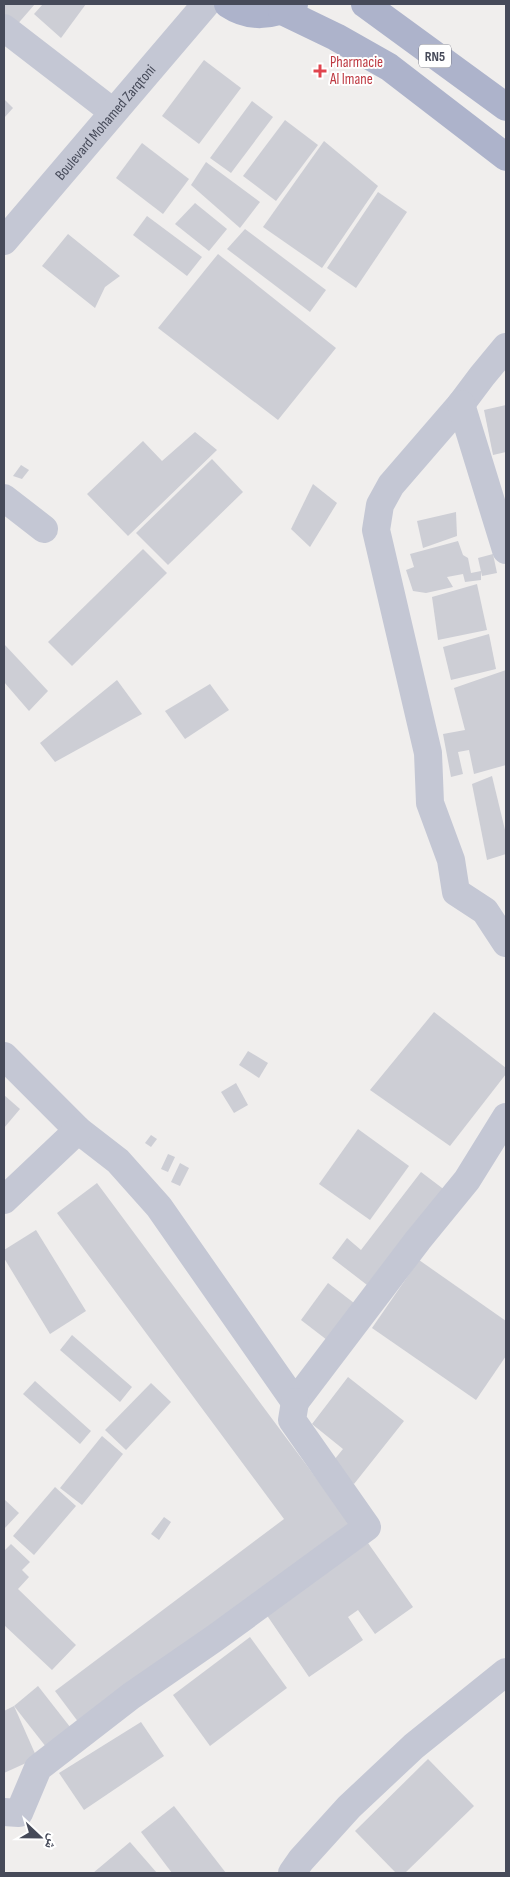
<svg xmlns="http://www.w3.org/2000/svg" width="510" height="1877" viewBox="0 0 510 1877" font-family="'Sofia Sans Condensed','Noto Naskh Arabic',sans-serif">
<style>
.building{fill:#cdced5}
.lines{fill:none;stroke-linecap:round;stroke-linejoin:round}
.minor{stroke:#c4c7d4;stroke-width:28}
.major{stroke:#adb3cb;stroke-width:28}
.health-dot{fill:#e0444e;stroke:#fff;stroke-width:2}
.labels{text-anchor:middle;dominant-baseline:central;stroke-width:4;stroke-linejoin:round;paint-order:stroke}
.shield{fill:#fff;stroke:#7e808b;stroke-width:1}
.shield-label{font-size:14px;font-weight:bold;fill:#464a59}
.health-label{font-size:15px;fill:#be3a42;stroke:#fff;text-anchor:start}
.street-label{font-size:15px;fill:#464a59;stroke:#fff}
</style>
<rect width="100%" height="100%" fill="#f0eeed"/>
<!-- building -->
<g class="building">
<polygon points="4,4 35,4 15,27 4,18"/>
<polygon points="43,4 86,4 61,38 34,14"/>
<polygon points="204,60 241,88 199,144 162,116"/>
<polygon points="4,99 13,108 4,118"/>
<polygon points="252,101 273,117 231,173 210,158"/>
<polygon points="285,120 318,145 276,201 243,176"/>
<polygon points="324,141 378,186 322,268 263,227"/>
<polygon points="142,143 189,179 163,214 116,178"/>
<polygon points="206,162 260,202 240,228 191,185"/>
<polygon points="378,192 407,212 356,288 327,268"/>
<polygon points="195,203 227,229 209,251 175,224"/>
<polygon points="147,216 202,257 187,276 133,235"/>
<polygon points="245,229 326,290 310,312 227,249"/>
<polygon points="68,234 120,276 105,287 95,308 42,266"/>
<polygon points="218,254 336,348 278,420 158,328"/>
<polygon points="506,405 506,452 493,455 484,410"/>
<polygon points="195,432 217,450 128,536 87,494 143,441 162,461"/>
<polygon points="212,459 243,492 168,565 136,533"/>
<polygon points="21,465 29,470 22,479 13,476"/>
<polygon points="313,484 337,503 310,547 291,529"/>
<polygon points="456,512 457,536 423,548 417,521"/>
<polygon points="458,541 463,555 468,558 471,573 481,571 481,580 465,582 463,574 447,577 453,587 426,593 413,591 406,570 414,567 410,554"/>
<polygon points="143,549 167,573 72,666 48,642"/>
<polygon points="493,554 497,573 482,576 478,558"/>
<polygon points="477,584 487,630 438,640 432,597"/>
<polygon points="489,634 496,669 451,680 443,647"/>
<polygon points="4,644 48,691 29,711 4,682"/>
<polygon points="506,670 506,765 474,774 469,750 458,752 463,774 451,777 443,734 465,730 454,688"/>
<polygon points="117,680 142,714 55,762 40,743"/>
<polygon points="210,684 229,710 185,739 165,711"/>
<polygon points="492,776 506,834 506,854 487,860 472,784"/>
<polygon points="434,1012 506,1068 506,1074 450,1146 370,1090"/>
<polygon points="248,1051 268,1063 259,1078 239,1065"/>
<polygon points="236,1083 248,1105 234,1113 221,1092"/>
<polygon points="4,1095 20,1109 4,1128"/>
<polygon points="358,1129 409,1166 370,1220 319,1184"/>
<polygon points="151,1135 157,1139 151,1147 145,1143"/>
<polygon points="168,1154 175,1157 168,1172 161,1169"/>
<polygon points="180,1163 189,1168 180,1186 171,1182"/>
<polygon points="421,1172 446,1191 371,1288 332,1258 347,1238 361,1250"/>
<polygon points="97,1183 351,1525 82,1727 55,1691 284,1519 57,1213"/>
<polygon points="36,1230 86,1311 50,1334 4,1258 4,1250"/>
<polygon points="419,1260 506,1321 506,1356 476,1400 372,1328"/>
<polygon points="328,1283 354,1303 327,1340 301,1320"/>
<polygon points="72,1335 132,1387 120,1402 60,1350"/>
<polygon points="348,1377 404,1421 354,1484 330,1465 343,1449 312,1424"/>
<polygon points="35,1381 91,1431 80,1444 23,1394"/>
<polygon points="151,1383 171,1402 126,1450 105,1430"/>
<polygon points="102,1436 123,1454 82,1505 60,1488"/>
<polygon points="55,1487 76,1506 34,1555 13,1536"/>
<polygon points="4,1499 19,1513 4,1529"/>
<polygon points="164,1517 171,1522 159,1540 151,1534"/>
<polygon points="368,1543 413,1607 375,1634 358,1610 348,1617 363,1640 309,1677 266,1614"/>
<polygon points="11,1544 30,1562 22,1570 29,1577 18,1589 76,1645 52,1670 4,1625 4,1551"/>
<polygon points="250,1637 287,1688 210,1746 173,1695"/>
<polygon points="38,1686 74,1732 50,1752 14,1706"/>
<polygon points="14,1706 37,1758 4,1773 4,1711"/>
<polygon points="141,1722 164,1756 84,1810 59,1773"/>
<polygon points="428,1759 474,1806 405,1873 396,1873 355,1831"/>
<polygon points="174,1806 226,1873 172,1873 141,1832"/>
<polygon points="130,1842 157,1873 93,1873"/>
</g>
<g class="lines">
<!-- minor -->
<g class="minor">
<polyline points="4,28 113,112"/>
<path id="s1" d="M4,241L206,4"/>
<polyline points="506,347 482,376 461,404 391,485 380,505 376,530 428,753 430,803 451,860 456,892 485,911 506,943"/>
<polyline points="461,404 506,550"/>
<polyline points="4,498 44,529"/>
<polyline points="4,1056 78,1130 118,1161 159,1207 295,1402 418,1240 467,1180 506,1117"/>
<polyline points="4,1200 78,1130"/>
<polyline points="4,1812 19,1813 38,1768 131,1696 215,1638 367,1527 292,1420 295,1402"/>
<polyline points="292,1873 301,1860 349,1807 414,1746 506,1672"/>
</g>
<!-- major -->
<g class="major">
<path d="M228,4C249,18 272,17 294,4"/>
<polyline points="365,4 506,107"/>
<polyline points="282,11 336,37 389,67 506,157"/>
</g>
</g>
<!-- markers -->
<path class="health-dot" d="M317.5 63.5h5v5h5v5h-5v5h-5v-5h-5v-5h5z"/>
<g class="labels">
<!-- shield labels -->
<rect class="shield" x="419" y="44.5" width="32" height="23" rx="4"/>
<g class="shield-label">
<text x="435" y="56">RN5</text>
</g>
<!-- health labels -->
<g class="health-label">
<text x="330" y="62">Pharmacie<tspan x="330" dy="17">Al Imane</tspan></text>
</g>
<!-- street labels -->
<g class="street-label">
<text stroke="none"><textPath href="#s1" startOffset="156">Boulevard Mohamed Zarqtoni</textPath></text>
</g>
</g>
<!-- border -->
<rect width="510" height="1877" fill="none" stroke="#464a59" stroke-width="10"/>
<!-- north arrow -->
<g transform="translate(40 1837) rotate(112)" stroke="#ffffff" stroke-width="4" paint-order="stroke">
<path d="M0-4L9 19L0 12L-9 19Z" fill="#464a59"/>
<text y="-8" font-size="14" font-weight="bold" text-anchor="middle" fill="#464a59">ش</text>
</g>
</svg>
